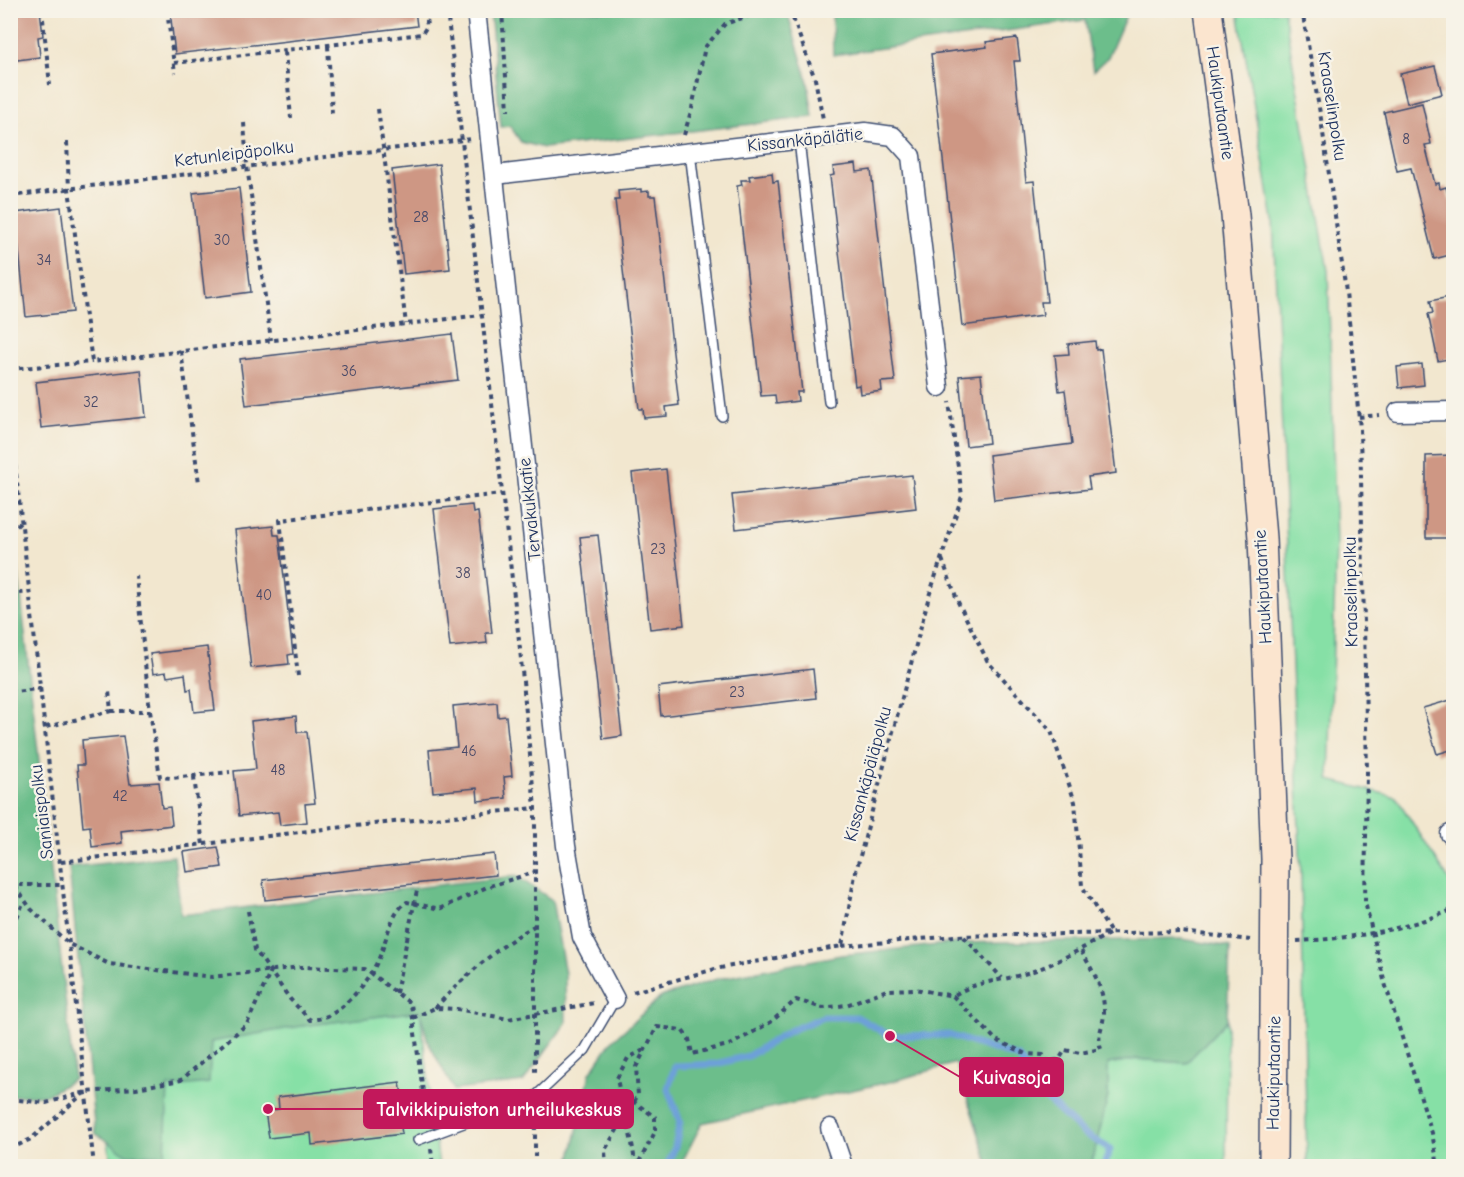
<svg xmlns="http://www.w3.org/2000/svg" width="1464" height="1177" viewBox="0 0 1464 1177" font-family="'Comic Neue',sans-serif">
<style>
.green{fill:#86e0a6;stroke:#508882;stroke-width:1.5}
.forest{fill:#6cbe8b;stroke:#447674;stroke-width:1.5}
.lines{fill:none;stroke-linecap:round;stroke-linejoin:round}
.stream{stroke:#6da0d8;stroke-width:7}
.building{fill:#ce9784}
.lane-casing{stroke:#3b4b6f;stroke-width:12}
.street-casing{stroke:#3b4b6f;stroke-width:21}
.secondary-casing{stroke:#3b4b6f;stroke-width:30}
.path{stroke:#3b4b6f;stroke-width:4;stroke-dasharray:4.5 4.5;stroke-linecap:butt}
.lane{stroke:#fff;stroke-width:9}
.street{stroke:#fff;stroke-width:18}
.secondary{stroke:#fbe5cf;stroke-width:27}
.labels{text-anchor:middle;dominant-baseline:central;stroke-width:5;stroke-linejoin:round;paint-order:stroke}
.number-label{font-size:15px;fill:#484968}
.street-label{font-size:18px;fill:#1b2f5e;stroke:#f7f3e8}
.leader{fill:none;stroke:#c2185b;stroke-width:2}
.callout-dot{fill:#c2185b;stroke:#f7f3e8;stroke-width:2}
.callout{fill:#c2185b;stroke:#c2185b;stroke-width:2}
.callout-label{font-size:20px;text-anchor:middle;font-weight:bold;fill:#fff}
</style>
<rect width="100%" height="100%" fill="#f7f3e8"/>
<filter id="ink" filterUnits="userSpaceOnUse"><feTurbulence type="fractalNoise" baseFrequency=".0167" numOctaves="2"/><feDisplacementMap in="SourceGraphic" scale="12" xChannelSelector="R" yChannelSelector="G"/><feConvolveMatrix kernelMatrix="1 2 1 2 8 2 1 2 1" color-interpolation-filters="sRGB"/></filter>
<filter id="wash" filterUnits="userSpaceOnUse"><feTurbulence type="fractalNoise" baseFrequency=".008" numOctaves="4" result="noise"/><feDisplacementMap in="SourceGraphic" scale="24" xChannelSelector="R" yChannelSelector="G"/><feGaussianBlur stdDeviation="1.35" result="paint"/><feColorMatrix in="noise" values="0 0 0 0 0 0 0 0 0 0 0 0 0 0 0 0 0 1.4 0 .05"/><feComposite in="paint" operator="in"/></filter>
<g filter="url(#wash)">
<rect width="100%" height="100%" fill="#f2e7cf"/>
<!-- green -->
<g class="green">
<polygon points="1238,11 1284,11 1328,271 1336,544 1329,780 1396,797 1453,886 1453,1166 1307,1166 1301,876 1273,220"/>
<polygon points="420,1011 439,1166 111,1166 97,1051"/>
<polygon points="1227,1020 1226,1166 1091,1166 1108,1096 1107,1064 1136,1059 1186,1063"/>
</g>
<!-- forest -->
<g class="forest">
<polygon points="490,11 787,11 808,82 813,117 544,148 521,142 510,126 501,127"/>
<polygon points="832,11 1128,11 1108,57 1093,71 1085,20 833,55"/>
<polygon points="15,543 74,1079 47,1095 11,1096 10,544"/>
<polygon points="174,856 181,915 516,876 552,900 565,974 566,1023 523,1082 454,1090 428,1042 420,1011 302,1026 211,1042 209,1083 168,1087 165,1155 128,1155 95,1133 69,867"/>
<polygon points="1182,939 1230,947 1227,1020 1186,1063 1136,1059 1108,1064 1108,1096 1091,1166 989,1166 956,1063 894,1081 702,1123 680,1166 569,1166 590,1073 611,1042 661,997 717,979 841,955 957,943"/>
</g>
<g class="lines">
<!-- stream -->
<polyline class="stream" points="667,1166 675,1147 680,1122 668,1089 675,1066 716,1064 748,1056 789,1031 823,1017 857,1017 890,1036 949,1035 1019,1058 1042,1095 1083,1133 1110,1149 1104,1166"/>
</g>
<g id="blocks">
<!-- building -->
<g class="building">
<polygon points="10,10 40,10 43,36 38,37 40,57 10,61"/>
<polygon points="170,10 415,10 417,26 175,54"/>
<polygon points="1017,38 1020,61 1014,61 1026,182 1034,181 1047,302 1041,302 1043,315 962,326 931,54 987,47 986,42"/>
<polygon points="1435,66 1442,94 1407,103 1400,74"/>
<polygon points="1422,103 1431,144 1425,145 1435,184 1439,183 1440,189 1446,187 1450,201 1454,200 1454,254 1434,259 1411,168 1397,171 1384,112"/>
<polygon points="439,164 450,269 404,274 392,170"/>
<polygon points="856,164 857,172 871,170 895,381 881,382 882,391 860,394 859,385 855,386 830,176 834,175 833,167"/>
<polygon points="772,173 773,182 778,181 802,392 797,392 798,401 776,404 775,395 761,396 737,186 742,185 741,180 750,180 749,176"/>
<polygon points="239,188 251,292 205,298 193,193"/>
<polygon points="641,189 641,192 649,191 649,196 655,196 679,405 666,407 667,416 644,418 643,409 639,409 615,200 619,200 618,191"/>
<polygon points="61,207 73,312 26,317 15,213"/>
<polygon points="1454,296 1454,358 1438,361 1428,314 1433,313 1430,301"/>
<polygon points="452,334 458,380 246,405 240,359"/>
<polygon points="1095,341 1096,350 1101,349 1116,473 1088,477 1090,489 994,500 989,455 1072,444 1065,390 1059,391 1055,355 1069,354 1068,344"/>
<polygon points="1422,364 1424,385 1399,388 1397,367"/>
<polygon points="141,370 146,417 41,428 36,382"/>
<polygon points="981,374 989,443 966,446 959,376"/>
<polygon points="1454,455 1454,538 1426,538 1426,456"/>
<polygon points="666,469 684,625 650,629 632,473"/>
<polygon points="912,475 916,508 736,529 732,495"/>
<polygon points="472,505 473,513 478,512 492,633 486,633 487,643 450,647 434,509"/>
<polygon points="273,526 274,535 279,535 293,654 288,655 289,664 251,668 235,530"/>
<polygon points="598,535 622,736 603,739 580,537"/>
<polygon points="207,647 215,710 194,712 191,689 187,690 185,674 167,677 166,672 153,674 150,654"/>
<polygon points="813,669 816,698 661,716 658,687"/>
<polygon points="1454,699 1454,749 1437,754 1423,708"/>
<polygon points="497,702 498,717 506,716 512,776 504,777 506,798 478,801 477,788 433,792 429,750 457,747 453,706"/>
<polygon points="296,716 297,732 307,732 315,803 305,804 307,822 280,825 278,812 239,816 234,771 256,769 251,721"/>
<polygon points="123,736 130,784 159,782 162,808 170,807 172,825 121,831 122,843 92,847 90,826 83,827 77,765 84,765 82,740"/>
<polygon points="218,847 222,867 187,872 184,852"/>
<polygon points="494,854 496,875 265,900 263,880"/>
<polygon points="400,1082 402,1096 409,1095 412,1119 400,1120 402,1134 312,1145 311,1133 269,1138 265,1111 279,1109 278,1097"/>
</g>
</g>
</g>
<g filter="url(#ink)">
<use href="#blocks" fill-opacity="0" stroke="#3b4b6f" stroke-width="1.5"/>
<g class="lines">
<defs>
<g id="lane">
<polyline points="799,140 829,402"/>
<polyline points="690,152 722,416"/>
<polyline points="418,1140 536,1096 585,1050 615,999"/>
</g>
<g id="street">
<polyline points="476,10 566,846 582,937 615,999"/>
<polyline points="495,175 865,132 893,136 911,156 939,387"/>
<polyline points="1398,412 1454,411"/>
<polyline points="1450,834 1454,833"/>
<polyline points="830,1128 843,1166"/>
</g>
<polyline id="secondary" points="1208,10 1235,215 1262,538 1275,859 1273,1166"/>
</defs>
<!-- lane casing -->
<use href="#lane" class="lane-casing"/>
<!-- street casing -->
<use href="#street" class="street-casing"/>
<!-- secondary casing -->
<use href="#secondary" class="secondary-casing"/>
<!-- path -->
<g class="path">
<polyline points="42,10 50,85"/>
<polyline points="167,10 175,73"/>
<polyline points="447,10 520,649 535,808 535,1076"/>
<polyline points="502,10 508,111"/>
<polyline points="790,10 815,79 823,119"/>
<polyline points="1302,10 1321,119 1346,292 1360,428 1367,772 1365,902 1384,980 1432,1133 1438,1166"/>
<polyline points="328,46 332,114"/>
<polyline points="285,52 291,118"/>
<polyline points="174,63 422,34 427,26 425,10"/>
<polyline points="378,109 406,324"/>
<polyline points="244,123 247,166 271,340"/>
<polyline points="684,135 692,108 705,47 725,24 766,10"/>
<polyline points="67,142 69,189 92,362 481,315"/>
<polyline points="10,196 471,139"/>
<polyline points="181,351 199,483"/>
<polyline points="10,369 92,362"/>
<polyline points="1359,417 1379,415"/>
<polyline points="10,420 94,1166"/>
<polyline points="10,532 22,521"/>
<path d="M942,559L958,602L988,662L1051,731L1075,802L1082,886L1111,933C1083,947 1057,964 1027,973C1001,982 976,980 953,996"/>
<polyline points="10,594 30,592"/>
<polyline points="298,676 280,520 501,494"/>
<polyline points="10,693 41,688"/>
<polyline points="111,711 150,711 136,576"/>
<polyline points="150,711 160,777 171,778 230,772"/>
<polyline points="46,727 111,711 109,691"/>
<polyline points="194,777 203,845"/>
<polyline points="61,862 324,829 535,808"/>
<polyline points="10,879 31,909 69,944 109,964 212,977 300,967 365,969 411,1004 427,1121"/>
<polyline points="10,885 64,885"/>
<path d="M248,911L255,950L290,999L310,1020C325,1019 336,1013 346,1003C360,990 371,976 379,958C387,940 390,913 407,902L440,909L487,887L535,872"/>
<polyline points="10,934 24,901"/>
<polyline points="964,937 1002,978"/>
<path d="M1297,941C1350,939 1405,930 1454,909"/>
<polyline points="842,946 955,936 1182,932 1250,940"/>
<polyline points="633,992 715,969 842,946 855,875 929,596 962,496 949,402"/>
<polyline points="396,993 417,890"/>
<path d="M435,1008C465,976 496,948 534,926"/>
<polyline points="413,1018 435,1008 457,1009 508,1019 594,1003"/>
<polyline points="10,1099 46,1103 86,1092 136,1088 181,1080 247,1024 271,971"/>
<polyline points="535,1121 634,1102 655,1117 655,1132 637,1166"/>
<polyline points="10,1149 31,1139 84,1093"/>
<polyline points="431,1149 433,1166"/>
<polyline points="535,1166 535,1110"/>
<path d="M606,1166L605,1150L638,1095L636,1067L657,1027L682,1030L689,1039L692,1054L732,1044L771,1022L796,1000L823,1008L846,1005L887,990L915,989L953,996L996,1040L1027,1054L1043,1055L1046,1061L1059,1060L1065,1050L1080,1053L1101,1049C1096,1034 1104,1027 1104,1012C1105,989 1091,968 1080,949"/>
<path d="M635,1166C633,1136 622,1108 617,1078L628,1058L644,1050"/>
</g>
<!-- lane -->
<use href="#lane" class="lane"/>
<!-- street -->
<use href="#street" class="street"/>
<!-- secondary -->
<use href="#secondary" class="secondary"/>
</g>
</g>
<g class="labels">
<!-- number labels -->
<g class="number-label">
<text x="1406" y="139">8</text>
<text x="421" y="217">28</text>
<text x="222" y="240">30</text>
<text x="44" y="260">34</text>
<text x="349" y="371">36</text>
<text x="91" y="402">32</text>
<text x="658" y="549">23</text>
<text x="463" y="573">38</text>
<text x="264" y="595">40</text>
<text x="737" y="692">23</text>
<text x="469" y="751">46</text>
<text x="278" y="770">48</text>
<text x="120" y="796">42</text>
</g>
<!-- street labels -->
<g class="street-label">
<text transform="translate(1220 103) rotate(82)">Haukiputaantie</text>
<text transform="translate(1332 106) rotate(81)">Kraaselinpolku</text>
<text transform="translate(805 140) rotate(-6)">Kissankäpälätie</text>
<text transform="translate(234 154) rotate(-7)">Ketunleipäpolku</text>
<text transform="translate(530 509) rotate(-96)">Tervakukkatie</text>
<text transform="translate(1263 587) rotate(-93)">Haukiputaantie</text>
<text transform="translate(1351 592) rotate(-91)">Kraaselinpolku</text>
<text transform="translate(868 774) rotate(-75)">Kissankäpäläpolku</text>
<text transform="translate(42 812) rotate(-97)">Saniaispolku</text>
<text transform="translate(1274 1073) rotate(-89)">Haukiputaantie</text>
</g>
</g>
<!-- callouts -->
<path class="leader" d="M890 1036L960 1077M268 1109L364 1109"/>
<g class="callout-dot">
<circle cx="890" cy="1036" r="6"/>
<circle cx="268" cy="1109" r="6"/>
</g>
<g class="callout">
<rect x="960" y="1058" width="103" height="38" rx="6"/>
<rect x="364" y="1090" width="269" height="38" rx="6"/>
</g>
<g class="callout-label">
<text x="1012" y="1084">Kuivasoja</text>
<text x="499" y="1116">Talvikkipuiston urheilukeskus</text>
</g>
<!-- margin -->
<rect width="1464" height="1177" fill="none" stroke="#f7f3e8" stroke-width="36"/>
</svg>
